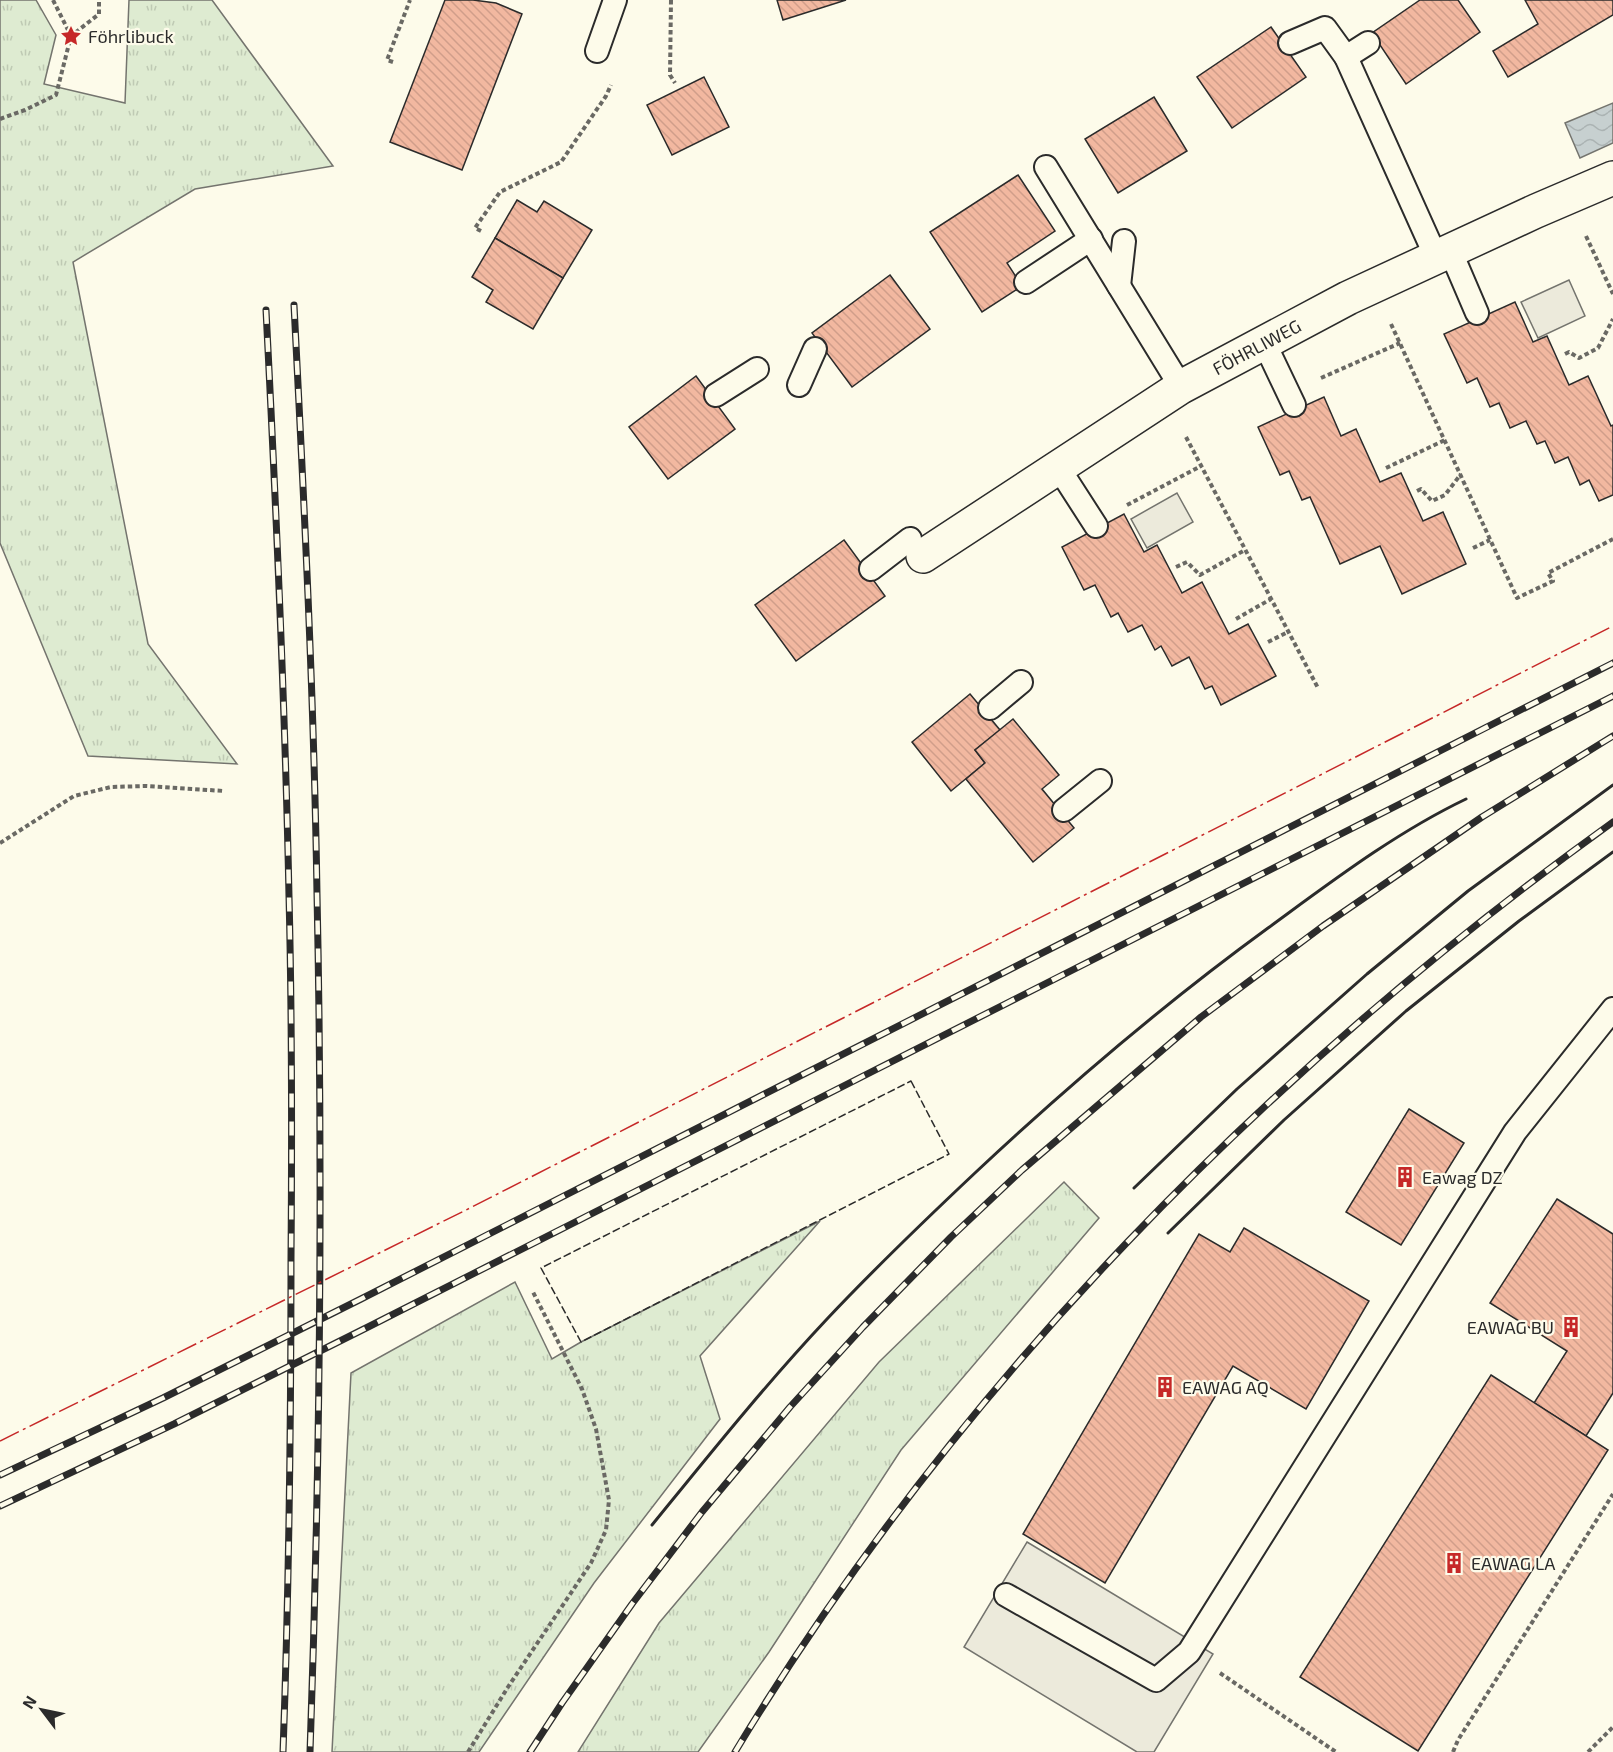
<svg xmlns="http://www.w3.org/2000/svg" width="1613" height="1752" viewBox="0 0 1613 1752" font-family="'Exo 2',sans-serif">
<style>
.grass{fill:url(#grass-tufts);stroke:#74746e;stroke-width:1.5}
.parking{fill:#eceadb;stroke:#74746e;stroke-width:1.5}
.water{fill:url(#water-waves);stroke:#74746e;stroke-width:1.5}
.building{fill:url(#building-back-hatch);stroke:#2b2b2b;stroke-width:1.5}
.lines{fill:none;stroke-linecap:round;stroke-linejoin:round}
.service-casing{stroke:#2b2b2b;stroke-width:26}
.minor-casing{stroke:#2b2b2b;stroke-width:36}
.path{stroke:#6a6964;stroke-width:4;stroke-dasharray:4.5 3;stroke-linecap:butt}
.service{stroke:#fdfbea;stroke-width:22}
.minor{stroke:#fdfbea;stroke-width:33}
.rail-casing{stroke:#2b2b2b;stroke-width:7}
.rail{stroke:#fdfbea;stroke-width:4.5;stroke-dasharray:14;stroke-linecap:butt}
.fence{stroke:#2b2b2b;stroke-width:1.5;stroke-dasharray:8 3;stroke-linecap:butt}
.wall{stroke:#2b2b2b;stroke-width:3}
.power{stroke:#c62828;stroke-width:1.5;stroke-dasharray:21 4.5 3 4.5;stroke-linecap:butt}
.labels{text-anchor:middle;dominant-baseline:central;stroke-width:4.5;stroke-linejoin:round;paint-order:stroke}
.poi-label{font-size:18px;fill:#2b2b2b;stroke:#fdfbea;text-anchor:start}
.street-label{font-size:18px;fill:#2b2b2b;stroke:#fdfbea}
</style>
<defs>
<pattern id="grass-tufts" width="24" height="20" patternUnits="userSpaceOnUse" patternTransform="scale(1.5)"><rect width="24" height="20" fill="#deebd1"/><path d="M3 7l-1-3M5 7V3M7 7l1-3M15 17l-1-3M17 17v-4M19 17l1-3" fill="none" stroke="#bfcab4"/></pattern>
<pattern id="water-waves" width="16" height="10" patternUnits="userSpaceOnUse" patternTransform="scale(1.5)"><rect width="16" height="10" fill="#c7d0d0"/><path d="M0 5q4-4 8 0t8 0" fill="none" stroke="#abb3b3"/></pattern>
<pattern id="building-back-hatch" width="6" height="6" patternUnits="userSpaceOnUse" patternTransform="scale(1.5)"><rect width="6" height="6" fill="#f2b8a0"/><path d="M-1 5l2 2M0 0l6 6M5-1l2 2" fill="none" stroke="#d09e8a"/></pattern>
</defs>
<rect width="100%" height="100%" fill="#fdfbea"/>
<!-- grass -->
<g class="grass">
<polygon points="0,0 36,0 56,35 44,84 125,103 129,0 212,0 333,166 195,189 73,262 148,644 237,764 88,756 0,543"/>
<polygon points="1064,1182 1099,1218 901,1450 769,1652 698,1752 578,1752 659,1623 879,1362"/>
<polygon points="820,1221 700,1356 720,1419 594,1583 479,1752 332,1752 351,1373 515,1282 552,1359 581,1342"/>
</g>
<!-- parking -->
<g class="parking">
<polygon points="1569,280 1585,316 1538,338 1521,302"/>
<polygon points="1177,493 1193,522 1147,548 1131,519"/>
<polygon points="1027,1542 1213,1654 1154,1752 1137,1752 964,1647"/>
</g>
<!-- water -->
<polygon class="water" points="1613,103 1613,143 1580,158 1565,123"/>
<!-- building -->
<g class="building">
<polygon points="445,0 473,0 496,3 522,14 462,170 390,142"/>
<polygon points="777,0 846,0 783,20"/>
<polygon points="1420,0 1458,0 1480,32 1406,84 1372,33"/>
<polygon points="1525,0 1613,0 1613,15 1508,77 1493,51 1538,24"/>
<polygon points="1271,27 1306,77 1232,128 1197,77"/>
<polygon points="704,77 729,127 672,155 647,105"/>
<polygon points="1154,97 1187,151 1118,193 1085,139"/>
<polygon points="1018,175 1055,231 1007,263 1022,286 982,312 930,232"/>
<polygon points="517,200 537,212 544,201 592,230 563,278 495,238"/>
<polygon points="495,238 563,278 533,329 486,302 493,290 472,277"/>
<polygon points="890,275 930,329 852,387 812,333"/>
<polygon points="1515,302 1533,342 1547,336 1569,385 1588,376 1611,426 1613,425 1613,495 1599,501 1589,480 1580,485 1568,457 1555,463 1545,441 1537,444 1526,421 1510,428 1499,403 1490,407 1477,378 1467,383 1444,334"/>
<polygon points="696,376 735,429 668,479 629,427"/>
<polygon points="1324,397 1341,436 1356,429 1380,482 1401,473 1423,521 1443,512 1466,564 1402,594 1380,546 1340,564 1310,497 1302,500 1289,471 1280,475 1258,427"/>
<polygon points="1124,514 1144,552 1157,545 1182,593 1202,582 1229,634 1248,624 1276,676 1221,705 1212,686 1205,689 1189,657 1172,666 1161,646 1155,650 1142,625 1128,632 1118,613 1111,617 1095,585 1084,590 1062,547"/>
<polygon points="844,540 885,596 796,661 755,605"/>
<polygon points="970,694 1000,730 975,750 985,763 951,791 912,742"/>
<polygon points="1013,719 1059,775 1042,789 1074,828 1033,862 966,779 985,763 975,750"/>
<polygon points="1409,1109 1464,1143 1401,1245 1346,1212"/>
<polygon points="1557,1199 1613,1234 1613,1393 1586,1436 1534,1403 1567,1351 1490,1303"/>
<polygon points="1244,1228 1369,1301 1306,1409 1233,1366 1105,1583 1023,1534 1199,1234 1230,1252"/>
<polygon points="1491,1375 1608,1450 1418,1751 1300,1677"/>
</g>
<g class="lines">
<defs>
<g id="service">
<polyline points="1290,43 1325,28 1346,57"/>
<polyline points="1368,43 1346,57 1436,257"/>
<polyline points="597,51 615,0"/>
<polyline points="1046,167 1181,387"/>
<polyline points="1450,250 1477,313"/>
<polyline points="1026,282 1091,239"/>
<polyline points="1119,286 1124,241"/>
<polyline points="1264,342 1294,405"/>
<polyline points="799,385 815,349"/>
<polyline points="716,395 757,369"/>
<polyline points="1058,467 1096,526"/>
<polyline points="871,569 910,539"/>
<polyline points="990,708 1021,682"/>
<polyline points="1064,810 1100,781"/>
<polyline points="1006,1595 1156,1680 1189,1652 1515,1132 1613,1009"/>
</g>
<g id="minor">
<path id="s1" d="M923,556L1181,387L1348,298L1536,211L1613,178"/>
</g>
</defs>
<!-- service casing -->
<use href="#service" class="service-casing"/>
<!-- minor casing -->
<use href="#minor" class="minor-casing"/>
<!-- path -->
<g class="path">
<polyline points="53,0 71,36"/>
<polyline points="671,0 670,75 675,83"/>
<polyline points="393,62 387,60 410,0"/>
<polyline points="0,119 25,110 56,95 71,36 99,14 99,0"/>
<polyline points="481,231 475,228 500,192 561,162 606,96 611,85"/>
<polyline points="1586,236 1613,294"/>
<polyline points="1391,324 1517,598 1553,581 1548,573 1613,539"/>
<polyline points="1565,354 1569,352 1579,358 1598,348 1613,319"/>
<polyline points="1321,378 1400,343"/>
<polyline points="1186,437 1318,688"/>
<polyline points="1386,468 1445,440"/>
<polyline points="1417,491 1421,489 1432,501 1445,495 1461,474"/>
<polyline points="1127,505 1201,466"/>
<polyline points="1473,548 1490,540"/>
<polyline points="1176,567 1187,562 1200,575 1245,550"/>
<polyline points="1236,619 1271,599"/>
<polyline points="1268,642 1288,632"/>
<polyline points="0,843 74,796 111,787 146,786 224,791"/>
<polyline points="1220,1673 1336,1752"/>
<polyline points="468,1752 508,1687 591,1563 606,1530 609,1500 596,1429 582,1389 533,1292"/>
<polyline points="1453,1752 1458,1740 1613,1494"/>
<polyline points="1588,1752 1613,1727"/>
</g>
<!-- service -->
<use href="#service" class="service"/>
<!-- minor -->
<use href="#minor" class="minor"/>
<defs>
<g id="rail">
<path d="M294,305C304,501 314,697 317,894C323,1180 320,1466 310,1752"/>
<path d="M266,310C276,505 285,701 289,896C292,1017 292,1138 291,1259C291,1423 289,1588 283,1752"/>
<polyline points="0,1475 163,1398 361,1299 1613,663"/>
<polyline points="0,1506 174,1424 370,1326 1613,696"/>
<polyline points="530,1752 562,1703 632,1604 702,1512 790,1407 863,1327 951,1237 1022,1170 1201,1017 1323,926 1482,817 1613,736"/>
<path d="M735,1752C957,1384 1265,1072 1613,822"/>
</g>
</defs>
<!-- rail casing -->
<use href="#rail" class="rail-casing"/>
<!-- rail -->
<use href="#rail" class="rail"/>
<!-- fence -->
<polygon class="fence" points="911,1081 949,1154 581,1342 541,1268"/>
<!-- wall -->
<g class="wall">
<polyline points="1134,1188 1237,1089 1367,974 1468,891 1613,785"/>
<polyline points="1168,1233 1284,1120 1406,1011 1519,921 1613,852"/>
<path d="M652,1525C709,1455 765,1385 827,1319C875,1268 925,1220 976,1172C1069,1085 1165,1003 1268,928C1331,882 1395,833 1466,799"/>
</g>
<!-- power -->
<polyline class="power" points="0,1441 466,1210 1613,626"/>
</g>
<!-- icons -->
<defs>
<symbol id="sight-bare" viewBox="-9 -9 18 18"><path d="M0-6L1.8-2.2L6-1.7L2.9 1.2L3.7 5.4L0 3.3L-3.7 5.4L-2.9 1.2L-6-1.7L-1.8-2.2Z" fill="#c62828" stroke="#fdfbea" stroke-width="2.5" paint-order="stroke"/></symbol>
<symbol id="building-bare" viewBox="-9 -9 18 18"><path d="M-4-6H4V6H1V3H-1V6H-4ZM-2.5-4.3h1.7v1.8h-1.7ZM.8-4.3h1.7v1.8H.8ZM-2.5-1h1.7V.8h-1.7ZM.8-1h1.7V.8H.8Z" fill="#c62828" stroke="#fdfbea" stroke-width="2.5" paint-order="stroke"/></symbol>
</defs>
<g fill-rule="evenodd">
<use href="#sight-bare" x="56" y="21" width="30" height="30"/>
<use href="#building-bare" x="1390" y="1162" width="30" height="30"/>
<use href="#building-bare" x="1556" y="1312" width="30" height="30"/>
<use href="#building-bare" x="1150" y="1372" width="30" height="30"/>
<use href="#building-bare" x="1439" y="1548" width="30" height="30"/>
</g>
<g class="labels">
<!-- poi labels -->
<g class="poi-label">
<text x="88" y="36">Föhrlibuck</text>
<text x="1422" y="1177">Eawag DZ</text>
<text x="1554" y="1327" text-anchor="end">EAWAG BU</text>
<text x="1182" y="1387">EAWAG AQ</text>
<text x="1471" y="1563">EAWAG LA</text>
</g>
<!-- street labels -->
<g class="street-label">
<text stroke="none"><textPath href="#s1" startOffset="394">FÖHRLIWEG</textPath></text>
</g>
</g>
<!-- north arrow -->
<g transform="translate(42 1710) rotate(302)" stroke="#fdfbea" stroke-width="4.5" paint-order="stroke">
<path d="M0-4.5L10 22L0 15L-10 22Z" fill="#2b2b2b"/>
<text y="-9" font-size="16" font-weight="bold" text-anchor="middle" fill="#2b2b2b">N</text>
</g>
</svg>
